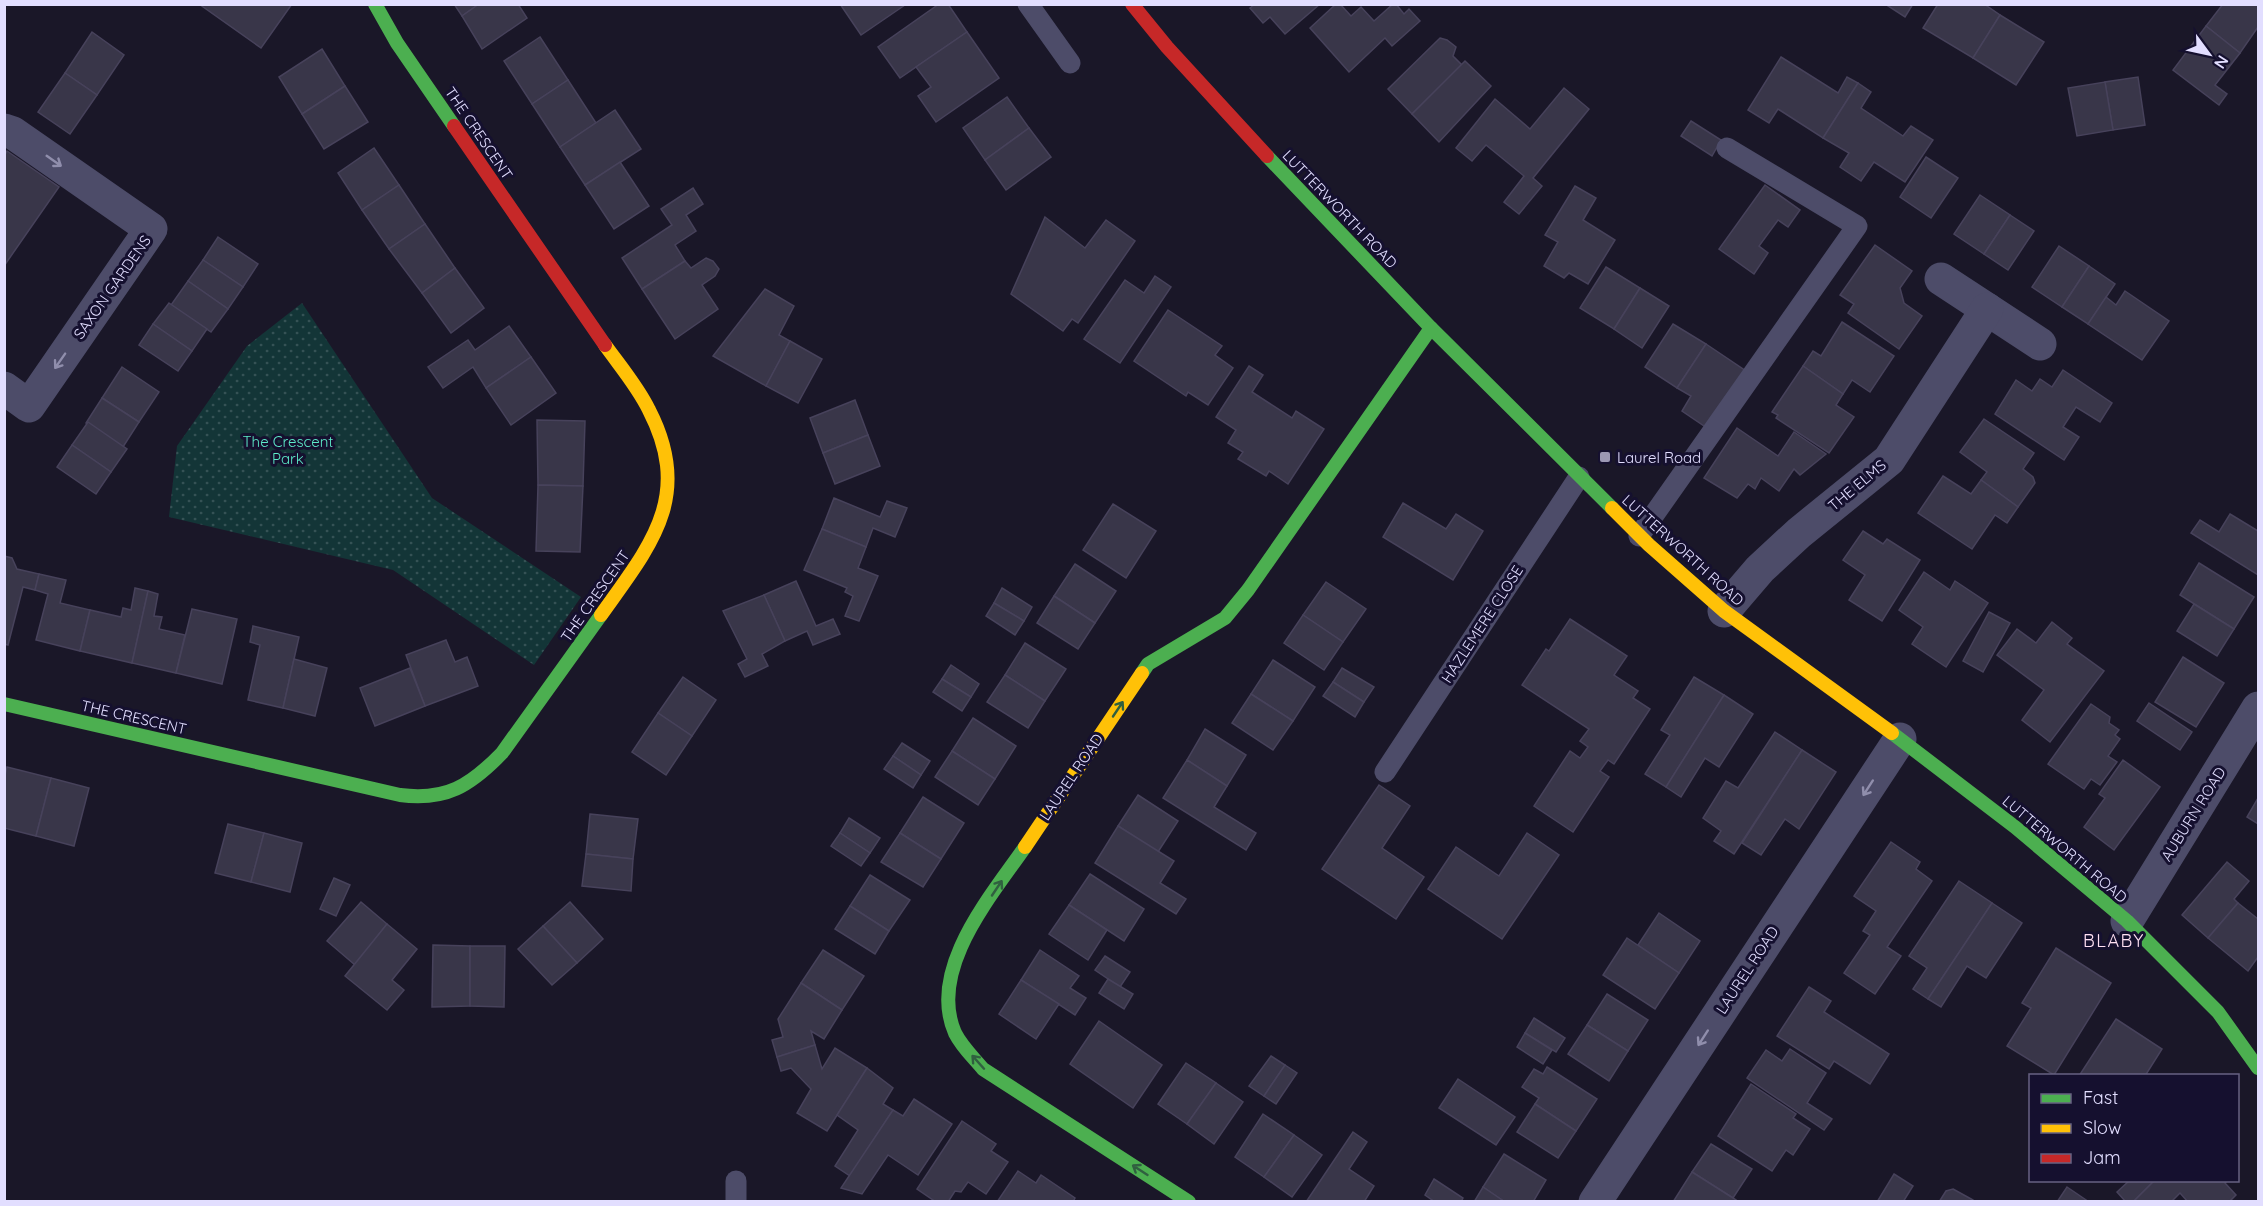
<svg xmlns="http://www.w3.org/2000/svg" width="2263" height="1206" viewBox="0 0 2263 1206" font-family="Quicksand,sans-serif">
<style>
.grass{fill:url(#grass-dots)}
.building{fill:#393649;stroke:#47425b;stroke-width:1.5}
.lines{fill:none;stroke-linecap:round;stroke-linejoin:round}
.lane{stroke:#4d4c69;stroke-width:21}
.street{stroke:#4d4c69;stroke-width:33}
.fast{stroke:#4caf50;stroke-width:14}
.slow{stroke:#ffc107;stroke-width:14}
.jam{stroke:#c62828;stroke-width:14}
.oneway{stroke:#908eac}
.oneway2{stroke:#306040}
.poi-dot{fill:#9c98b4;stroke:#15102f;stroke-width:2}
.labels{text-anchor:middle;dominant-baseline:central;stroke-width:6;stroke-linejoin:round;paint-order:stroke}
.street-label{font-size:15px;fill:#e2deff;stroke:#15102f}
.park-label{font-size:15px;fill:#5debc9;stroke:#15102f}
.poi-label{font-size:15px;fill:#e2deff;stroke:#15102f;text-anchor:start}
.quarter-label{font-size:18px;letter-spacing:1.5px;fill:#ffe0f3;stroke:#15102f}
</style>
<defs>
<pattern id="grass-dots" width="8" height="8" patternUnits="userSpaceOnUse" patternTransform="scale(1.5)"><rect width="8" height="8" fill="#133537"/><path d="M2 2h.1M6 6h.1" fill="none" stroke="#355255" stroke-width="1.8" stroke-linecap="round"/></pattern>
</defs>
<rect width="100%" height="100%" fill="#1a1728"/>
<!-- grass -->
<polygon class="grass" points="302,303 432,498 581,597 534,665 393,570 169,517 177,446 247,346"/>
<!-- building -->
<g class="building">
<polygon points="199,4 292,4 261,48"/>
<polygon points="454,4 479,4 462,16"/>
<polygon points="479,4 518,4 527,18 482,49 462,16"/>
<polygon points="840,4 904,4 905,5 861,35"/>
<polygon points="939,4 948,4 967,32 900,78 878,47"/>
<polygon points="1255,4 1320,4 1285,34 1270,17 1263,23 1250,8"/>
<polygon points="1336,4 1340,4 1351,16 1361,7 1374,21 1393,4 1396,4 1404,14 1409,9 1420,21 1392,46 1385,38 1349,72 1310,28"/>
<polygon points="1885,4 1913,4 1905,17"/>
<polygon points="1938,4 1984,4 2000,15 1973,58 1923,28"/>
<polygon points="2223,4 2256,4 2258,6 2258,27 2240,53 2206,26"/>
<polygon points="2000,15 2044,42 2016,85 1973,58"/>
<polygon points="2206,26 2240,53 2215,85 2227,94 2219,105 2173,70"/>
<polygon points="92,32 124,55 97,95 65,73"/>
<polygon points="967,32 999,78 936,122 918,96 931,87 916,67"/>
<polygon points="540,37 568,80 532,104 504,61"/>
<polygon points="1440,38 1447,40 1456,47 1453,56 1462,65 1412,114 1388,89"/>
<polygon points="322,49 345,86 302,114 279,77"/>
<polygon points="1781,57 1838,93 1847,77 1858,83 1823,138 1778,109 1769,123 1748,110"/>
<polygon points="1465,61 1491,86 1439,142 1412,114"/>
<polygon points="65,73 97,95 70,134 38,112"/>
<polygon points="2138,77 2145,125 2113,130 2105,82"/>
<polygon points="568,80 596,123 560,147 532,104"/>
<polygon points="2105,82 2113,130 2077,136 2068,88"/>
<polygon points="1858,83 1871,92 1861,108 1903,136 1911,126 1933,140 1905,182 1874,162 1861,181 1840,167 1849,153 1823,138"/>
<polygon points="345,86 368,122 324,149 302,114"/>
<polygon points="1564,88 1589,109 1533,178 1542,186 1519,214 1504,202 1524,176 1486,145 1472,161 1456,148 1495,99 1530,129"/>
<polygon points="1007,97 1029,128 985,160 963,128"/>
<polygon points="615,110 641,149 585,185 560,147"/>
<polygon points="1691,121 1721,140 1712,156 1681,136"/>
<polygon points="1029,128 1051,157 1006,190 985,160"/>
<polygon points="374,148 399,185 362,210 338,173"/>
<polygon points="7,151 59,187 4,266 4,156"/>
<polygon points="1926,157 1958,178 1931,218 1900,197"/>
<polygon points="620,162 649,206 614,229 585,185"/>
<polygon points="399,185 425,224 389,249 362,210"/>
<polygon points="1765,185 1800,210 1788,227 1778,220 1759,246 1768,253 1754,274 1719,249"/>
<polygon points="1575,186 1596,198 1583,220 1615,240 1588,284 1569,273 1564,278 1544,266 1558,242 1545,235"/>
<polygon points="693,188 703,204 686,215 696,231 675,245 685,261 642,289 622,258 672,225 661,209"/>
<polygon points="1980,195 2010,215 1984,254 1954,234"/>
<polygon points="2010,215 2034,231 2008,270 1984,254"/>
<polygon points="1045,217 1085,248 1106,220 1135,241 1078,323 1072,319 1063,331 1011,294"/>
<polygon points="425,224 455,268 422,293 389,249"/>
<polygon points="218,237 258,264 243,287 203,260"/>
<polygon points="1875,245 1912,271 1900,288 1904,303 1922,316 1899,349 1848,313 1854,304 1840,295"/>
<polygon points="2059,246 2089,266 2062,307 2032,287"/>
<polygon points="706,258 713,261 719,269 715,276 702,285 718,309 675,339 642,289 685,261 691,268"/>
<polygon points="203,260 243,287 228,309 188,281"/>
<polygon points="2089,266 2115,284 2088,324 2062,307"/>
<polygon points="1606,267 1640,288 1614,329 1580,308"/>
<polygon points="455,268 484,308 451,333 422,293"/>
<polygon points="1155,276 1171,287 1120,363 1084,339 1125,280 1144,293"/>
<polygon points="188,281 228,309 211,332 171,305"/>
<polygon points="1640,288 1669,306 1642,348 1614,329"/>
<polygon points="765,289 794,306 779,335 790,341 766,386 713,356"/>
<polygon points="2125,291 2169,321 2142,360 2088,324 2106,297 2116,305"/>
<polygon points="169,303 207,329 192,351 153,324"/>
<polygon points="1168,310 1222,346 1215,355 1233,368 1208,405 1188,392 1186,396 1134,361"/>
<polygon points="1842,322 1894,356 1870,392 1852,380 1843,394 1803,366 1813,351 1821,356"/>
<polygon points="153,324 192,351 178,371 139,345"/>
<polygon points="1673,324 1706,344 1677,388 1645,367"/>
<polygon points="509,326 531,357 486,388 473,367 443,388 428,367 468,340 475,350"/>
<polygon points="790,341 822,359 798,403 766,386"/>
<polygon points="1706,344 1746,371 1707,428 1682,411 1691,396 1677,388"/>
<polygon points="531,357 556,393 511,425 486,388"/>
<polygon points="1249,366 1263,375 1252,392 1292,418 1296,411 1324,429 1288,484 1269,471 1266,476 1238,459 1243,452 1228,443 1236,430 1216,417"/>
<polygon points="1803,366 1843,394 1836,405 1854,417 1829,453 1776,418 1778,415 1772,412"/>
<polygon points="122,367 159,392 139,422 102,398"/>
<polygon points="2063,370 2112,403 2100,422 2076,407 2063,427 2079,437 2064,460 1995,414 2016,380 2032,391 2040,379 2052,387"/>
<polygon points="102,398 139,422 123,447 86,423"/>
<polygon points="855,400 868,435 823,453 810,418"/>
<polygon points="1984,419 2034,453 2023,469 2033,477 2035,483 2018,507 1981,480 1987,472 1960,452"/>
<polygon points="537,420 585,421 583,486 538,485"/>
<polygon points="88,422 127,449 111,472 72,445"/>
<polygon points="1737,428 1778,456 1794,432 1826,454 1800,475 1794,469 1779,491 1761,478 1755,489 1748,484 1737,498 1704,478"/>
<polygon points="868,435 880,466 835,484 823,453"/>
<polygon points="72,445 111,472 96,494 57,467"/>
<polygon points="1943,476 1971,494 1981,480 2018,507 2007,523 1995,515 1972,549 1918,513"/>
<polygon points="538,485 583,486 580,552 536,551"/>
<polygon points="834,498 880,517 887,501 907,508 895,537 873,528 866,547 822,529"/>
<polygon points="1403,503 1446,529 1456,514 1483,531 1453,580 1383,537"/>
<polygon points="1113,504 1156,531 1126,578 1083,550"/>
<polygon points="2230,514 2258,531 2258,575 2191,533 2200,520 2219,532"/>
<polygon points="822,529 866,547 858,568 878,576 859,621 845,616 853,596 845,592 847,588 804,570"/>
<polygon points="1863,531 1883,544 1887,539 1920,560 1882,621 1849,600 1865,575 1843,560"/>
<polygon points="4,556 12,558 17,569 39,574 35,590 23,587 8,645 4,644"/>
<polygon points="2199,563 2254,597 2234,629 2180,595"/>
<polygon points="1075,564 1116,591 1095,623 1054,596"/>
<polygon points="1924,572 1950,590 1955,581 1988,603 1946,667 1912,644 1923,627 1899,610"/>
<polygon points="39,574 66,580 60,603 90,610 80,651 36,640 48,594 35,590"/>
<polygon points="796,581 816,626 833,619 840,634 813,645 807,631 785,641 764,595"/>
<polygon points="1326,582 1366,609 1343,642 1303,615"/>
<polygon points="135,588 148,591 132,663 80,651 90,610 121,617 123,608 131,610"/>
<polygon points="1002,588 1032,607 1024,621 994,603"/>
<polygon points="148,591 158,594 154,616 162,617 159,629 185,635 176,673 132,663"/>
<polygon points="764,595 785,641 762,654 768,666 745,677 738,664 747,659 723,611"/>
<polygon points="1054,596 1095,623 1078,649 1037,623"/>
<polygon points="994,603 1024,621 1015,635 986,616"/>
<polygon points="2194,604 2234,629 2217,656 2177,631"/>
<polygon points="192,609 237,619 222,684 176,673"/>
<polygon points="1989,612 2010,623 1983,672 1963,661"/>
<polygon points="1303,615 1343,642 1324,670 1284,643"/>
<polygon points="1570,619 1627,656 1614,675 1638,691 1633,698 1650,709 1614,764 1608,760 1600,771 1609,777 1573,832 1534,806 1570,751 1580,758 1588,747 1580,741 1589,729 1522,685 1546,649 1549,651"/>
<polygon points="2052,622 2072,638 2067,644 2104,671 2050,742 2022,720 2044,690 1997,655 2017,629 2036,643"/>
<polygon points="253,626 299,637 283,708 248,700 260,645 250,642"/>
<polygon points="446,640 455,662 467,657 478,686 425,706 406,655"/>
<polygon points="1025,643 1066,669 1045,701 1005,675"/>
<polygon points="2183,657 2224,683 2196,727 2155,702"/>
<polygon points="294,659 327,668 315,716 283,708"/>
<polygon points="1273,660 1315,687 1293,721 1251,694"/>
<polygon points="951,665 979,684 971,697 942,679"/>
<polygon points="410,668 425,706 375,726 360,688"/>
<polygon points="1342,668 1374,687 1364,702 1333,682"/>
<polygon points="1005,675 1045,701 1028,728 987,702"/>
<polygon points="683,677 716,700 692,736 658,713"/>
<polygon points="1694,677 1724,695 1666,787 1645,774 1670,735 1661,730"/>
<polygon points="942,679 971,697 962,711 933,692"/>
<polygon points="1333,682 1364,702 1355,717 1323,696"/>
<polygon points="1251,694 1293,721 1273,750 1232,723"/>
<polygon points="1724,695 1753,714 1719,767 1705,758 1681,797 1666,787"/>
<polygon points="2149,703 2192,732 2180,750 2137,721"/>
<polygon points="2091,704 2110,717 2109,723 2119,730 2115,735 2120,739 2108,756 2117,762 2100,785 2091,779 2084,789 2048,764"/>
<polygon points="658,713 692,736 666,775 632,752"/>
<polygon points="973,718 1016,746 995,779 952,751"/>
<polygon points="1205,729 1246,755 1227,786 1187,760"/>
<polygon points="1775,732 1802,750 1734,854 1714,841 1721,831 1703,818 1726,781 1738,788"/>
<polygon points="902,743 930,761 921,775 893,756"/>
<polygon points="1802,750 1836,772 1799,829 1785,819 1761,855 1742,843"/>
<polygon points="952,751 995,779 978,805 935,777"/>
<polygon points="893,756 921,775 913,788 884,769"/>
<polygon points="1187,760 1227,786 1214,807 1256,833 1246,850 1163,798"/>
<polygon points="2123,760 2160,787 2114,850 2084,827 2105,798 2099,794"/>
<polygon points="7,767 51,778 36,836 4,828 4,779"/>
<polygon points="51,778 89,788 74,846 36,836"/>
<polygon points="1379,785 1410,806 1382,848 1424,877 1396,919 1322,869"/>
<polygon points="1138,795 1178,821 1158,852 1118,826"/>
<polygon points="923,797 964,823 941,859 900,833"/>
<polygon points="2258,798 2258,824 2247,817"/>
<polygon points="590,814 638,819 633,859 586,854"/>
<polygon points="849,818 880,838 870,853 840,833"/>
<polygon points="228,824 264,833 251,882 215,873"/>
<polygon points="1118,826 1174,861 1160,883 1186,899 1176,914 1095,863"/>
<polygon points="264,833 302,843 290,892 251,882"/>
<polygon points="840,833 870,853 861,866 831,846"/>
<polygon points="900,833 941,859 923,887 881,862"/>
<polygon points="1527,833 1559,855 1502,939 1428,889 1456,847 1499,876"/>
<polygon points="1891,842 1920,862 1916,869 1932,881 1887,947 1901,956 1875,994 1844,973 1870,935 1863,931 1876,911 1854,896"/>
<polygon points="586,854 633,859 631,891 582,886"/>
<polygon points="2227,862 2249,881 2234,899 2238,903 2208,938 2182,915"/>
<polygon points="1090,874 1144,909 1124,941 1069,905"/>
<polygon points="870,875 910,900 889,931 850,906"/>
<polygon points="334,878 350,885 336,916 320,909"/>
<polygon points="1959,881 1992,903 1928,999 1913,989 1927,968 1909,956"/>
<polygon points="361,902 387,924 355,965 327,941"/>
<polygon points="570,902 603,939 577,963 543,926"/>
<polygon points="1992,903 2022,923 1986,978 1967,966 1941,1007 1928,999"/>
<polygon points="2238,903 2258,919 2258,957 2248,971 2208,938"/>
<polygon points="1069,905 1107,930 1088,960 1049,934"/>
<polygon points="850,906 889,931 875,954 835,929"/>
<polygon points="1659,913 1700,941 1679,973 1638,945"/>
<polygon points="387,924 417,949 392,980 404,990 387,1010 345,976"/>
<polygon points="543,926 577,963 552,985 518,949"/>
<polygon points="1627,938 1679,973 1655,1009 1603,975"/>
<polygon points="433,945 470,946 470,1006 432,1007"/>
<polygon points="470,946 505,946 504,1007 470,1006"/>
<polygon points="2056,948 2111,983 2054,1075 2007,1046 2031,1008 2022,1003"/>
<polygon points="823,950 864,976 842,1010 801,983"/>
<polygon points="1040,950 1079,976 1070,988 1086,998 1075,1015 1021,980"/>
<polygon points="1105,956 1130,972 1120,987 1095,970"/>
<polygon points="1108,979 1133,994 1124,1009 1099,993"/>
<polygon points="1021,980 1059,1004 1036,1039 999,1014"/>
<polygon points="801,983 842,1010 824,1039 811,1031 815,1045 777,1057 772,1040 783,1037 778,1019"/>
<polygon points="1809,987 1831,1001 1824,1012 1889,1054 1870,1084 1834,1061 1829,1069 1777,1036"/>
<polygon points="1607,994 1648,1020 1628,1051 1587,1025"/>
<polygon points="1534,1018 1565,1038 1556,1052 1525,1033"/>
<polygon points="2116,1019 2162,1049 2145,1076 2079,1076"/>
<polygon points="1099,1021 1162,1065 1133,1108 1070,1064"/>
<polygon points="1587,1025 1628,1051 1609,1081 1568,1054"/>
<polygon points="1525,1033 1552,1050 1543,1064 1517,1047"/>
<polygon points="815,1045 822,1069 835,1048 867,1068 827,1131 797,1113 811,1089 791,1068 781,1071 777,1057"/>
<polygon points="1790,1049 1826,1073 1807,1103 1832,1119 1824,1130 1747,1078 1766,1050 1782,1061"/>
<polygon points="1271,1056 1285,1065 1264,1096 1249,1086"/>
<polygon points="1186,1063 1216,1083 1187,1124 1158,1104"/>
<polygon points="1285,1065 1297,1073 1276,1104 1264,1096"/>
<polygon points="1547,1067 1597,1099 1576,1131 1535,1104 1539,1098 1522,1087 1534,1069 1543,1074"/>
<polygon points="867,1068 893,1088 883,1104 893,1110 850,1176 835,1166 858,1130 837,1115"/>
<polygon points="1458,1079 1515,1117 1496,1145 1439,1108"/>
<polygon points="1216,1083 1243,1102 1214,1144 1187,1124"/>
<polygon points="1751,1084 1796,1114 1793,1118 1810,1129 1793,1155 1786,1150 1772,1171 1718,1136"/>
<polygon points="914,1099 952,1124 918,1175 888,1155 862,1194 841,1188 893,1110 903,1116"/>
<polygon points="1535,1104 1576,1131 1558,1158 1517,1132"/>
<polygon points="1263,1114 1294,1135 1264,1177 1235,1157"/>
<polygon points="962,1121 996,1144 991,1151 1008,1162 986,1194 968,1182 961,1192 955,1191 948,1202 936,1202 917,1189"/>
<polygon points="1353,1132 1367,1142 1349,1169 1374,1186 1364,1202 1306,1202"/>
<polygon points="1294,1135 1322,1155 1292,1197 1264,1177"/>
<polygon points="1711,1144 1752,1169 1733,1198 1692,1172"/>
<polygon points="1504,1154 1546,1180 1533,1202 1505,1202 1483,1187"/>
<polygon points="1018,1171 1036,1183 1041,1175 1075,1198 1073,1202 997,1202"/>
<polygon points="1692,1172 1733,1198 1739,1202 1673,1202"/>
<polygon points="1894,1174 1913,1186 1903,1202 1877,1202"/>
<polygon points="1434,1179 1463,1198 1461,1202 1435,1202 1425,1195"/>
<polygon points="2130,1180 2155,1180 2133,1202 2126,1202 2117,1192"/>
<polygon points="2155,1180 2228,1180 2225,1183 2236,1195 2229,1202 2188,1202 2180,1193 2171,1202 2133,1202"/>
<polygon points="1483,1187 1505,1202 1474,1202"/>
<polygon points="2067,1187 2089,1202 2057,1202"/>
<polygon points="1953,1189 1973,1200 1973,1202 1939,1202 1946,1191"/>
</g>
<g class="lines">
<!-- lane -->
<g class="lane">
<polyline points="1028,4 1070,63"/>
<polyline points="1639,536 1857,226 1727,148"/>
<polyline points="1385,772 1579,477"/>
<polyline points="736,1202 736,1181"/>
</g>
<!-- street -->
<g class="street">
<polyline points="4,130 13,133 151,229 29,406 4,388"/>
<polyline points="1941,279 2040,344"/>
<polyline points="1724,611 1760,569 1799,533 1889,460 1987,309"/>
<polyline points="2127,921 2258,708"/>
<polyline points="1595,1202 1900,739"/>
</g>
<!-- fast -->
<g class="fast">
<polyline points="375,4 397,43 454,126"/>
<polyline points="1267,156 1431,328 1612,508"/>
<polyline points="1142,673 1148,664 1225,618 1248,590 1431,328"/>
<path d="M4,704L400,795C446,801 470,786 502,753L601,615"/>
<polyline points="1892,733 2015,827 2127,921 2218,1012 2258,1068"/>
<path d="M1025,847C992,895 927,969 955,1033C962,1047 973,1057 983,1069L1189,1202"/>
</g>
<!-- slow -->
<g class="slow">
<polyline points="1612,508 1649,545 1724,611 1892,733"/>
<path d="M601,615C650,546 694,497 649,410C638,387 620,366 605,345"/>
<polyline points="1025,847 1142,673"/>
</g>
<!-- jam -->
<g class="jam">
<polyline points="1132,4 1167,47 1267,156"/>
<polyline points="454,126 605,345"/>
</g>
</g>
<!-- one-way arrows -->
<defs><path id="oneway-shaft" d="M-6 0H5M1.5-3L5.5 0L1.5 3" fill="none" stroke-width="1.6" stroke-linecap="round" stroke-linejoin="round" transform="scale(1.5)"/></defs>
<g class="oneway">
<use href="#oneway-shaft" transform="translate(54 161) rotate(35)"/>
<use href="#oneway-shaft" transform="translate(60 361) rotate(125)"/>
<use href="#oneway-shaft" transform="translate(1868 788) rotate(123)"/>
<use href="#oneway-shaft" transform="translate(1703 1038) rotate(123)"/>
</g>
<g class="oneway2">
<use href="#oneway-shaft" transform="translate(1118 709) rotate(-56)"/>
<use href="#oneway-shaft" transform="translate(997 888) rotate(-56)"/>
<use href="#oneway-shaft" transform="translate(978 1062) rotate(-132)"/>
<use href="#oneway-shaft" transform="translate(1140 1170) rotate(-147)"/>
</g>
<!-- markers -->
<rect class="poi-dot" x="1599" y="451" width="12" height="12" rx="3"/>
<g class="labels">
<!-- street labels -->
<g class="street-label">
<text transform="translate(479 133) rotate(56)">THE CRESCENT</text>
<text transform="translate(1340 209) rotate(46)">LUTTERWORTH ROAD</text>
<text transform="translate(112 287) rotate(-55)">SAXON GARDENS</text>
<text transform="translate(1857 485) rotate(-40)">THE ELMS</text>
<text transform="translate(1683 550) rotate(42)">LUTTERWORTH ROAD</text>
<text transform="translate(595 596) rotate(-55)">THE CRESCENT</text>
<text transform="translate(1482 624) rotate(-57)">HAZLEMERE CLOSE</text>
<text transform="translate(134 717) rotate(13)">THE CRESCENT</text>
<text transform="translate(1071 777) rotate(-56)">LAUREL ROAD</text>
<text transform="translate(2193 814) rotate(-58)">AUBURN ROAD</text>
<text transform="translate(2065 849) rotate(40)">LUTTERWORTH ROAD</text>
<text transform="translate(1747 970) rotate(-57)">LAUREL ROAD</text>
</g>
<!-- park labels -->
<g class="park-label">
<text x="288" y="441">The Crescent<tspan x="288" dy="17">Park</tspan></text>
</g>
<!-- poi labels -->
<g class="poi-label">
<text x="1617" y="457">Laurel Road</text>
</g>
<!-- quarter labels -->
<g class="quarter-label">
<text x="2114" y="940">BLABY</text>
</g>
</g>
<!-- border -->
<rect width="2263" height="1206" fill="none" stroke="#e2deff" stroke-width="12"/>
<!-- legend -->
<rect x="2029" y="1074" width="210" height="108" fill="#15102f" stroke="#676282" stroke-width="1.5"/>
<rect x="2041" y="1094" width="30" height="9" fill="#4caf50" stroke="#676282" stroke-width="1.5"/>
<text x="2083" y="1104" font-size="18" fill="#e2deff">Fast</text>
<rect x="2041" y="1124" width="30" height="9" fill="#ffc107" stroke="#676282" stroke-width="1.5"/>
<text x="2083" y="1134" font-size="18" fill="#e2deff">Slow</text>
<rect x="2041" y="1154" width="30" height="9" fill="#c62828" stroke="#676282" stroke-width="1.5"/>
<text x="2083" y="1164" font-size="18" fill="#e2deff">Jam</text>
<!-- north arrow -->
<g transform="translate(2209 54) rotate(123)" stroke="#15102f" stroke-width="4.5" paint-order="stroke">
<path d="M0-4.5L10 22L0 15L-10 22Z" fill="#e2deff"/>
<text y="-9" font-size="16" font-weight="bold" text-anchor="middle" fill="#e2deff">N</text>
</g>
</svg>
